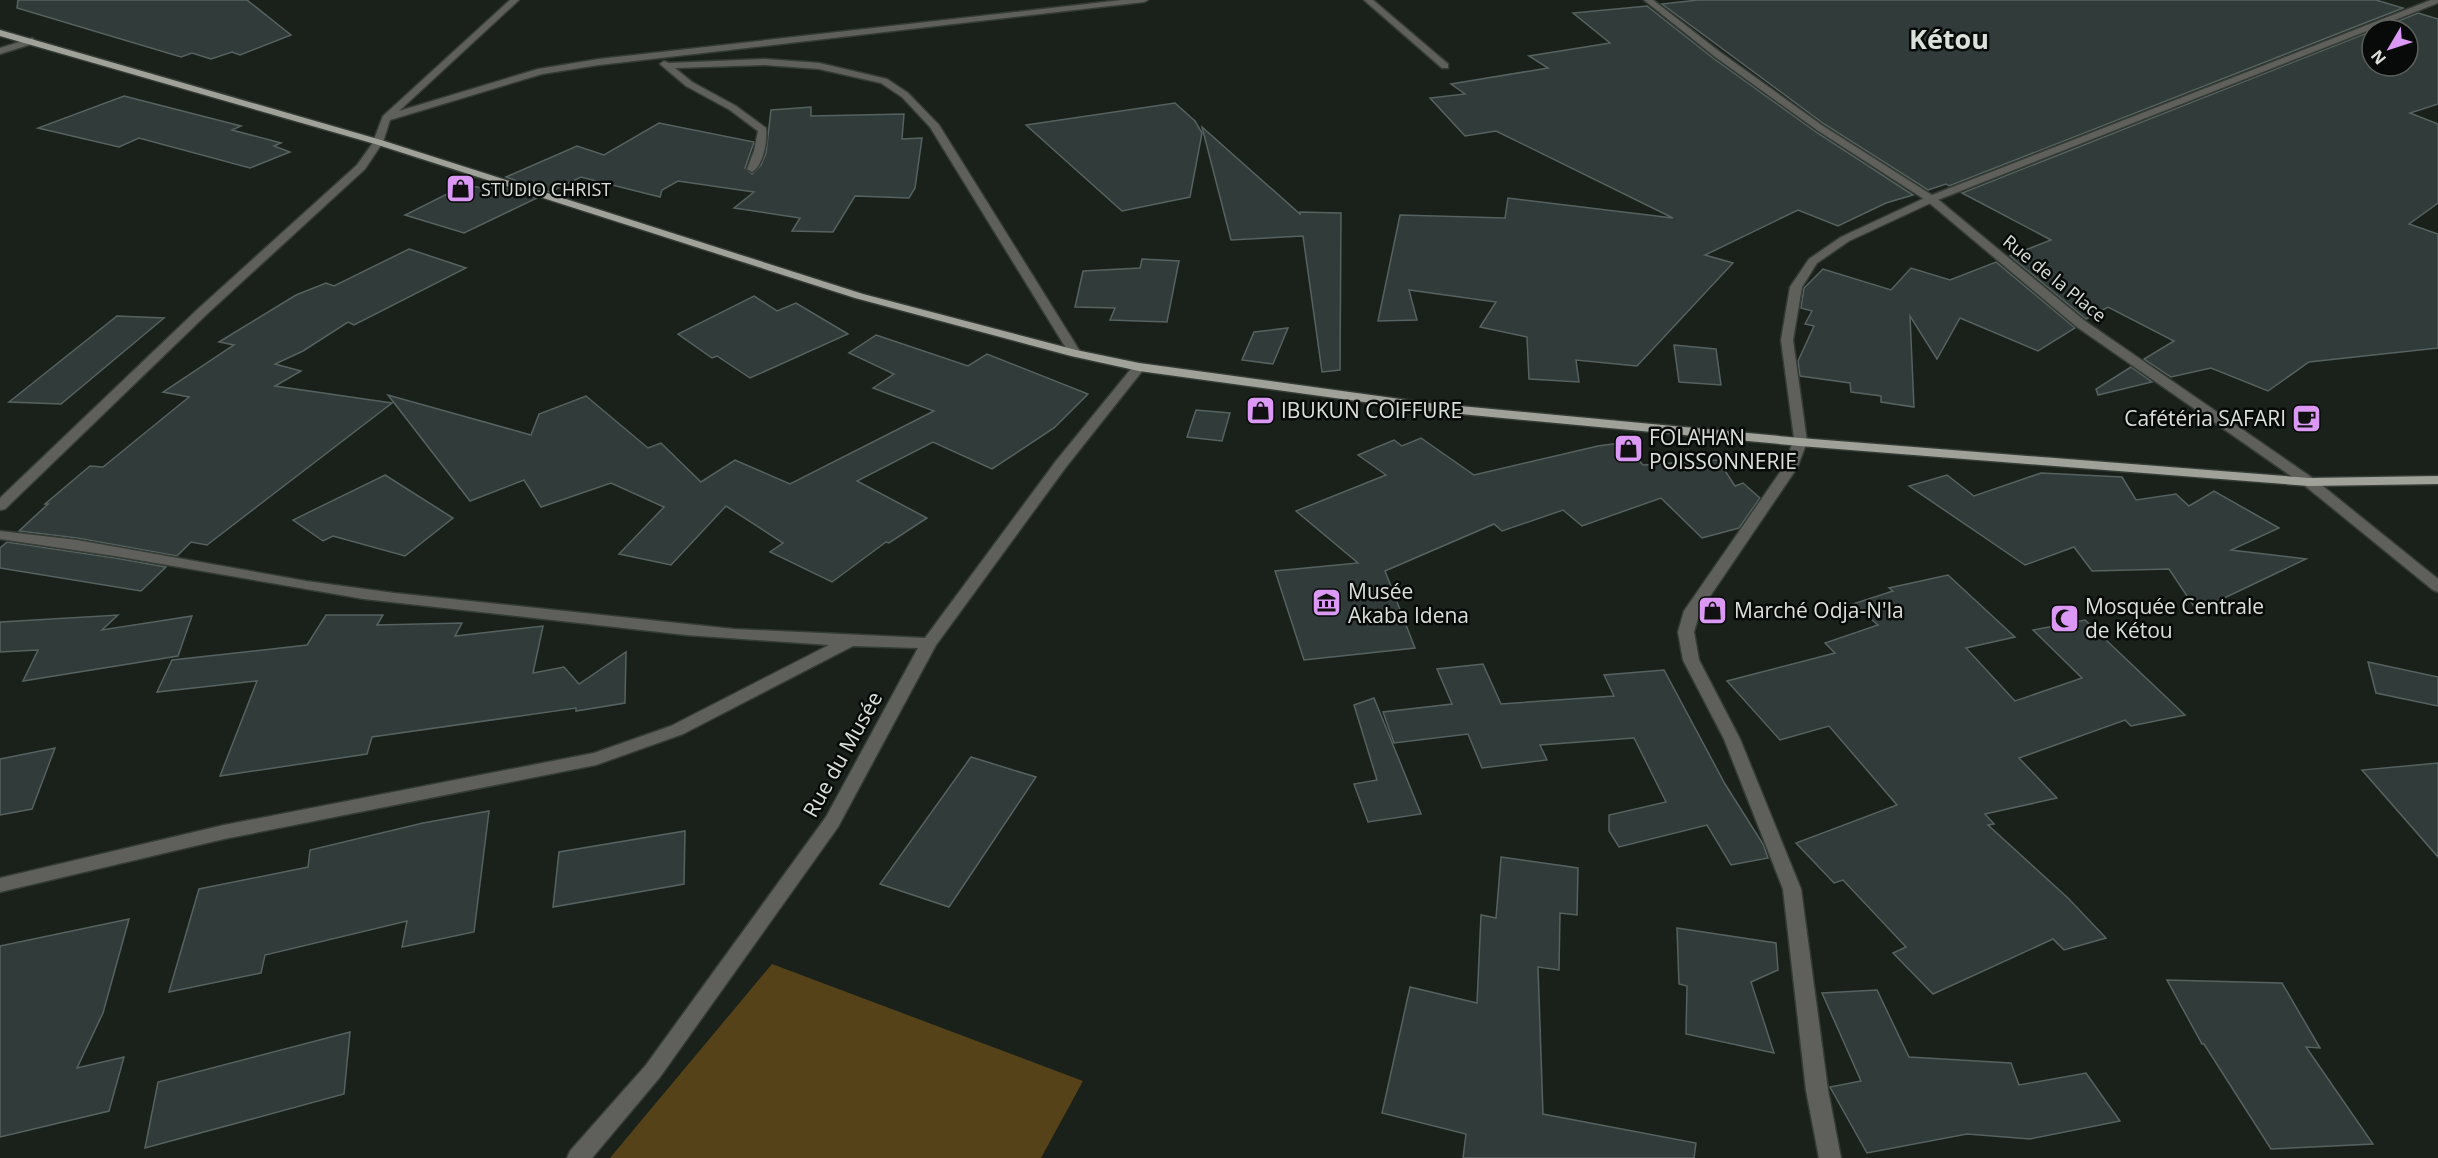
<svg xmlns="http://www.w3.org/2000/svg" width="2438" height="1158" viewBox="0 0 2438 1158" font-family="'Open Sans',sans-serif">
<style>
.green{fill:#564218}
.building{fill:#313c3a;stroke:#566260;stroke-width:1.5}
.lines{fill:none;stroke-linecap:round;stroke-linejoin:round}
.minor-casing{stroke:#353c36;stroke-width:3}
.tertiary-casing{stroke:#353c36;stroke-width:3}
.primary-casing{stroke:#353c36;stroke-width:3}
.minor{fill:#5f605c;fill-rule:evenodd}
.tertiary{fill:#5f605c;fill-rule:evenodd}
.primary{fill:#a0a299;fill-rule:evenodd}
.labels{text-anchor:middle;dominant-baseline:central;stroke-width:5;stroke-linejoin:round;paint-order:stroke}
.far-poi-label{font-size:18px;fill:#dbe0db;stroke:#070a08;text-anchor:start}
.far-street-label{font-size:18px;fill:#dbe0db;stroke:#070a08}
.poi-label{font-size:21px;fill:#dbe0db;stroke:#070a08;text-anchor:start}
.street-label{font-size:21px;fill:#dbe0db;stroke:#070a08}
.far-town-label{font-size:27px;font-weight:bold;fill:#dbe0db;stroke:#070a08}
</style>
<rect width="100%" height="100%" fill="#1a211b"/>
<!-- green -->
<polygon class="green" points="772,964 1083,1081 1041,1158 610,1158"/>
<!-- building -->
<g class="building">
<polygon points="18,0 247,0 291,35 240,55 232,52 211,59 192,53 181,57 17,8"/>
<polygon points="1698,0 2376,0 2403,8 1949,186 1946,184 1928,190 1824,124 1662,4"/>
<polygon points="1647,6 1713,58 1816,132 1913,195 1886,203 1838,226 1798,210 1705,255 1733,263 1637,366 1576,360 1579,382 1529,379 1527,337 1480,327 1496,302 1409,290 1417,320 1378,321 1400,215 1505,218 1508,198 1673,218 1496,131 1465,136 1430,98 1465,94 1451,84 1548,68 1529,56 1610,43 1573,13"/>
<polygon points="2418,13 2438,19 2438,104 2410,113 2438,124 2438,203 2409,224 2438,234 2438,348 2309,362 2268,391 2211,368 2171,377 2144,359 2174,341 2108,307 2086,319 2010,256 2051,240 1962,193 2372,31 2372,66 2408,66 2408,30 2376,30"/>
<polygon points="124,96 241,126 232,130 281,143 274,146 290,152 250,168 139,138 119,147 38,128"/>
<polygon points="1175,103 1195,121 1202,133 1190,197 1122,211 1026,125"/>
<polygon points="811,107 811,116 904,114 902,139 922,138 915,188 909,198 855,196 833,232 792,231 800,218 734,208 754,192 678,181 662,190 660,197 581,177 550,192 506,177 577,146 604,155 659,123 754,142 745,168 752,174 761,165 766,153 771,110"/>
<polygon points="1202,127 1300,214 1300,212 1341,213 1340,370 1322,372 1303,236 1231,240"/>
<polygon points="491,184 537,198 464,233 405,215 465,185 483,188"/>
<polygon points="409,249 466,268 354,325 348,322 303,351 275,364 301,371 275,386 392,403 207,545 191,542 177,556 77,538 19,531 48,504 45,504 90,466 103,467 189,397 163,392 234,345 219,342 296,295 326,283 334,286"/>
<polygon points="1142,259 1179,261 1167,322 1110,320 1115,308 1075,307 1083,271 1140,268"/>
<polygon points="1996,262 2075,328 2038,351 1960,318 1937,359 1910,316 1914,407 1881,402 1881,396 1851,392 1850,383 1800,376 1798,361 1814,326 1805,324 1812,311 1801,308 1804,288 1823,269 1891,290 1911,268 1950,280"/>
<polygon points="754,296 777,311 796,303 848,334 750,378 717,356 712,358 678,334"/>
<polygon points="117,316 164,318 61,404 9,402"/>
<polygon points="1288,328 1273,364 1242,360 1254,332"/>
<polygon points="876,335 968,366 987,354 1088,394 1054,428 992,469 933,442 857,481 927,518 889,543 886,542 832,582 770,552 783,543 726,506 671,565 619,554 664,507 611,483 541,507 524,480 470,501 388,395 531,435 539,414 586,396 648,448 661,443 701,482 735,460 790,484 934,411 873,388 894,374 849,353"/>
<polygon points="1674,345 1716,349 1721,385 1679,382"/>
<polygon points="2131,367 2152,382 2098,395 2096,389"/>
<polygon points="1196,410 1230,413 1222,441 1187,437"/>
<polygon points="1421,438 1474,475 1598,446 1620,443 1629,456 1634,455 1643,465 1718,460 1735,486 1743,483 1760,498 1739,528 1702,538 1661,498 1582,526 1563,510 1502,531 1494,524 1385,571 1415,648 1304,660 1275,571 1358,563 1296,511 1386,475 1358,455 1394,440 1402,446"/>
<polygon points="2041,473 2122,477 2136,500 2176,494 2189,506 2214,491 2279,528 2231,550 2306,559 2197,611 2169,569 2092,571 2074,547 2025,565 1909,486 1947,475 1974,496"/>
<polygon points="385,475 453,518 405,556 333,536 323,541 293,520"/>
<polygon points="7,542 115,558 166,567 141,591 0,568 0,548"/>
<polygon points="1948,575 2015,637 1966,648 2015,701 2082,678 2033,630 2085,620 2185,715 2131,726 2125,720 2019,758 2057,798 1985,814 1994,824 1988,825 2068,898 2106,938 2064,950 2053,939 1933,994 1893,953 1906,947 1843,880 1834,883 1796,843 1897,805 1829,726 1780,740 1727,681 1835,653 1825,643 1878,625 1853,604 1893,591 1889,588"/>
<polygon points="118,615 102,630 192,616 178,656 23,681 38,650 0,652 0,622"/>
<polygon points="326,615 383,615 377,625 462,623 455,636 543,626 533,673 564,667 579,684 626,652 625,703 576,711 576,708 372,737 367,754 220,776 257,681 157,692 172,660 307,645"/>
<polygon points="2368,662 2438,677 2438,706 2376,693"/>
<polygon points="1483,664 1501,704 1614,696 1604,675 1664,670 1725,784 1763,844 1768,858 1731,865 1707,825 1619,847 1609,831 1609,815 1666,802 1634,738 1540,745 1547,760 1482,768 1468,734 1394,743 1383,712 1452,704 1437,669"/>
<polygon points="1374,698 1421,814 1368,822 1354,784 1377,780 1354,705"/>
<polygon points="55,748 32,809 0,815 0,759"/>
<polygon points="971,757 1036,777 949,907 880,884"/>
<polygon points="2438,763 2438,857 2362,770"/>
<polygon points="489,811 474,932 402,947 407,921 265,955 261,973 169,992 199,889 308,867 310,850 423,823"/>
<polygon points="685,831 684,884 553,907 559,852"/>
<polygon points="1501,857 1578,868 1577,915 1560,913 1559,970 1538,967 1543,1114 1696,1143 1694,1158 1463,1158 1466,1134 1382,1113 1410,987 1477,1003 1481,915 1496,918"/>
<polygon points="129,919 103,1013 77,1068 124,1057 109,1111 0,1137 0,946"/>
<polygon points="1677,928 1776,943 1778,970 1751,982 1774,1053 1686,1034 1687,986 1679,984"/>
<polygon points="2167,980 2282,983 2320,1048 2306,1047 2373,1144 2271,1149 2204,1044 2202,1044"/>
<polygon points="1877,990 1909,1057 2011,1063 2019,1085 2086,1073 2120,1121 2030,1139 1967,1134 1867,1153 1830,1087 1861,1081 1822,993"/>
<polygon points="350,1032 344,1094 145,1148 158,1082"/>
</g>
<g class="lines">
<defs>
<g id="minor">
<polygon points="510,0 519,0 399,111 538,69 599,59 1122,0 1148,0 1144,2 599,65 542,74 390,120 383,142 375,144 373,142 383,116"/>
<polygon points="1364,0 1373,0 1448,64 1448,68 1442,68"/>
<polygon points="1644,0 1653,0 1720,52 1823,126 1935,197 2085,321 2314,479 2438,579 2438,592 2433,590 2304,485 2077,327 1927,201 1817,130 1714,56"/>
<polygon points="32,38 36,41 35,43 0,54 0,48"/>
<path d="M765,59L819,63L887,79L908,93L939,125L1081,353L1079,356L1075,357L1069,353L930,127L902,97L881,83L819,69L765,65L675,68L692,82L736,106L766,128C768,139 763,166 752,172L747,169L754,151L758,131L730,110L686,86L660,64L664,61L669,63Z"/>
<polygon points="1139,363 1143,364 1145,367 1143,370 1066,467 936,645 838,827 660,1077 592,1158 567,1158 570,1151 646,1065 826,817 918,648 853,646 683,734 596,765 224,839 0,892 0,878 224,825 594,753 671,726 829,645 686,635 364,599 115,556 0,539 0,531 77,540 306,581 394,593 734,629 925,638 1056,461 1135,364"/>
<polygon points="1800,438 1807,442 1797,468 1700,611 1694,632 1699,660 1740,739 1801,889 1828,1090 1841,1158 1819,1158 1806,1090 1783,889 1724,739 1683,660 1678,632 1684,611 1783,468 1793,442"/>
</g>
<g id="tertiary">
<polygon points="2431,0 2438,0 2438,3 1935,201 1849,241 1817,263 1802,287 1793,340 1807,442 1805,445 1795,445 1781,340 1790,287 1809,259 1841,237 1927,197"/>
<polygon points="375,140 383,142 365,169 207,314 5,509 0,510 0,498 199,308 357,165"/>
</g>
<polygon id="primary" points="0,30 381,140 863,294 1076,350 1139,363 1429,403 1800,438 2309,478 2438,476 2438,484 2309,486 1800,446 1429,411 1139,371 1071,356 855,298 375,144 0,36"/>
</defs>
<!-- minor casing -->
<use href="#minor" class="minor-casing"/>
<!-- tertiary casing -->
<use href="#tertiary" class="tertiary-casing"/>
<!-- primary casing -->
<use href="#primary" class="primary-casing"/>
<!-- minor -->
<use href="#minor" class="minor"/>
<!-- tertiary -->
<use href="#tertiary" class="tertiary"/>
<!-- primary -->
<use href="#primary" class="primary"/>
</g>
<!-- icons -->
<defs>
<symbol id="shop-square" viewBox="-11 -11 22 22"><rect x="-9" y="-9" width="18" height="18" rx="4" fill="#db99f5" stroke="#070a08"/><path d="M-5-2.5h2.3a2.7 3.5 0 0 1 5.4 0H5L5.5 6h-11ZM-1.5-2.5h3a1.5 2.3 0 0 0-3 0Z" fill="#111"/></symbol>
<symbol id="cafe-square" viewBox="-11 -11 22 22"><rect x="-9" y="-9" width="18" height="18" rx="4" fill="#db99f5" stroke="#070a08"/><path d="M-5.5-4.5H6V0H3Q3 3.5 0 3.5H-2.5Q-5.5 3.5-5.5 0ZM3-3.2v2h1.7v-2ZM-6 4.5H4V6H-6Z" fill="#111"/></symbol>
<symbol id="museum-square" viewBox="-11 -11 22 22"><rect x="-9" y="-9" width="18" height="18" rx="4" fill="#db99f5" stroke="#070a08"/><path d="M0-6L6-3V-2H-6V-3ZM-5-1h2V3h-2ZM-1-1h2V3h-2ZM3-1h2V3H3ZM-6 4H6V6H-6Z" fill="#111"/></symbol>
<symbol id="mosque-square" viewBox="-11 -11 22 22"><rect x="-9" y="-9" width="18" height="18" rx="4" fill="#db99f5" stroke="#070a08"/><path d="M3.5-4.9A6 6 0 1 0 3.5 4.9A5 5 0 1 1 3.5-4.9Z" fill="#111"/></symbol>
</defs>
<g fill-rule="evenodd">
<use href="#shop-square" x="444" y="172" width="33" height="33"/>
<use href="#shop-square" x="1244" y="394" width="33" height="33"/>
<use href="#cafe-square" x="2290" y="402" width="33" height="33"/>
<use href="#shop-square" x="1612" y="432" width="33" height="33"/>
<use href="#museum-square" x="1310" y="586" width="33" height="33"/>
<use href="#shop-square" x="1696" y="594" width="33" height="33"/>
<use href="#mosque-square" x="2048" y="602" width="33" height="33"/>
</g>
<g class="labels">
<!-- far-poi labels -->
<g class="far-poi-label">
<text x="481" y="189">STUDIO CHRIST</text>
</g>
<!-- far-street labels -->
<g class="far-street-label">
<text transform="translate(2055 278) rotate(39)">Rue de la Place</text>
</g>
<!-- poi labels -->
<g class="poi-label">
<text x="1281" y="410">IBUKUN COIFFURE</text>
<text x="2286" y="418" text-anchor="end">Cafétéria SAFARI</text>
<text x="1649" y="437">FOLAHAN<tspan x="1649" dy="24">POISSONNERIE</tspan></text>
<text x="1348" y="591">Musée<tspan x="1348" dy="24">Akaba Idena</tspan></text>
<text x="2085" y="606">Mosquée Centrale<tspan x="2085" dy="24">de Kétou</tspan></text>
<text x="1734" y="610">Marché Odja-N'la</text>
</g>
<!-- street labels -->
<g class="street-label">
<text transform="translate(842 754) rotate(-61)">Rue du Musée</text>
</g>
<!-- far-town labels -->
<g class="far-town-label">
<text x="1949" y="38">Kétou</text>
</g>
</g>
<!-- north arrow -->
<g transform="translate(2390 48) rotate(231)"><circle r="28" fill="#070a08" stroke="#5c605c" stroke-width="1.5"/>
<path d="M0-4.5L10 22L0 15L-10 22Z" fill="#db99f5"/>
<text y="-9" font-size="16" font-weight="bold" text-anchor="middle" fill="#dbe0db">N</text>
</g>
</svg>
